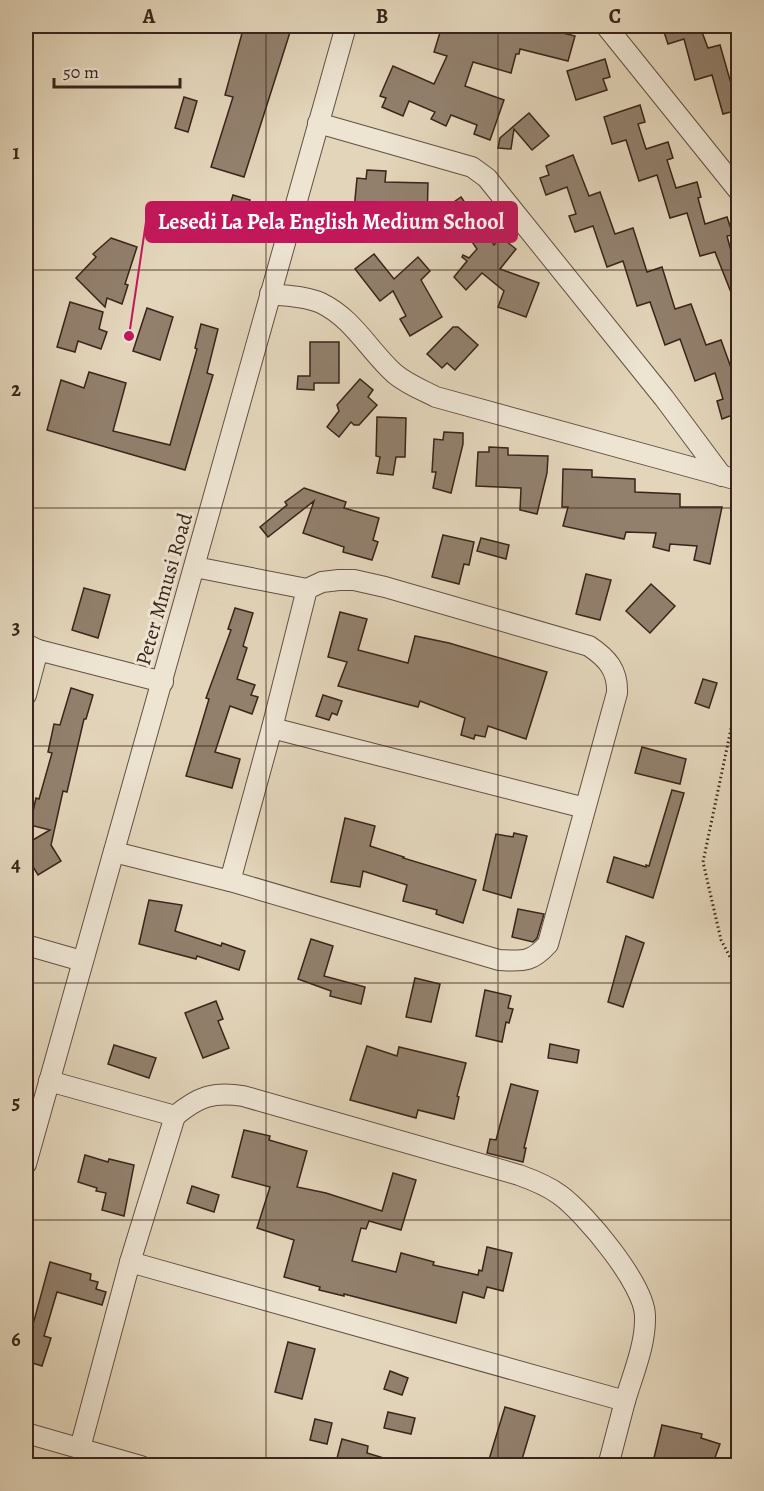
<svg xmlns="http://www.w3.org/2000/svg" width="764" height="1491" viewBox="0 0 764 1491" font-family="Alegreya,serif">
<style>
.building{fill:#92806d;stroke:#3a241a;stroke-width:1.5}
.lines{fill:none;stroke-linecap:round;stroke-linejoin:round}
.minor-casing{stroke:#645042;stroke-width:22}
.path{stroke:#3a241a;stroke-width:3;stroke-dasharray:1.5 3;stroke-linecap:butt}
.minor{stroke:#ede4d2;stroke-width:20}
.grid{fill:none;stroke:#3a241a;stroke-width:1.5;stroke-opacity:0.55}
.labels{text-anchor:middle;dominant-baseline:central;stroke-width:6;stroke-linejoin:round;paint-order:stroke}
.street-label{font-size:21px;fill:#3a241a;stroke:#ede4d2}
.leader{fill:none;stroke:#c2185b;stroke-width:2}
.callout-dot{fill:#c2185b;stroke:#ede4d2;stroke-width:2}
.callout{fill:#c2185b;stroke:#c2185b;stroke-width:2}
.callout-label{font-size:22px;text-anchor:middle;font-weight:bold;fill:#fff}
.neatline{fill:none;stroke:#3a241a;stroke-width:2}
.grid-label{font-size:20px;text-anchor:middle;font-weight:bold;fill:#3a241a}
</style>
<rect width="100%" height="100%" fill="#e3d5ba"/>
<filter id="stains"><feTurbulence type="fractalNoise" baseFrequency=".00333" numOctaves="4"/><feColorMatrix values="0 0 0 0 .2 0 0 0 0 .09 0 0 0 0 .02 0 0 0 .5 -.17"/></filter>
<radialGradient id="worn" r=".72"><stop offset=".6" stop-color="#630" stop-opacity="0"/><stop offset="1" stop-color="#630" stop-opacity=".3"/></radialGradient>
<!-- building -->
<g class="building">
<polygon points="244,26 292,26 244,177 211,167 233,97 225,95"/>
<polygon points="442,26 536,26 575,36 568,61 520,49 519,54 516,54 511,73 473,62 465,86 504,100 490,140 474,134 477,125 451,115 446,126 431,119 435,112 409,101 403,116 382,107 386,98 380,96 393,66 434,84 447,56 434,52"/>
<polygon points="662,26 715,26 716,27 702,32 708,48 720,45 732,87 738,85 738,110 723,114 712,75 695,80 684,39 668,44"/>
<polygon points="605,59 610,77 603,79 607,90 576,100 567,71"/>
<polygon points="184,97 197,101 188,132 175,128"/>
<polygon points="640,105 645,122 638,124 646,149 668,142 673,158 667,160 676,188 697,182 701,197 698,198 705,224 727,217 733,235 727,236 734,262 738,260 738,310 715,252 700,256 687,213 670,218 657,175 639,181 626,140 612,144 604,117"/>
<polygon points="529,113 549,136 532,150 514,129 511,149 498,148 500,138"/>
<polygon points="573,155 589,196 600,192 615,234 633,228 647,272 662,267 675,309 691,304 706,345 721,340 738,387 738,413 722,419 717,401 723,399 715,373 695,381 680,339 665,345 650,302 637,306 623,261 607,267 593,226 575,232 569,216 576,214 567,187 546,195 540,178 549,175 546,166"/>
<polygon points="367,170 386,171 385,182 428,183 427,223 400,223 400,214 354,210 357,178 366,179"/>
<polygon points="233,195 250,200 243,223 226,218"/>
<polygon points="461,197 494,245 501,237 516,249 500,269 539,283 526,317 498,307 504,291 482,273 466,290 454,277 467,261 462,257 463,255 469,258 477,249 464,230 458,234 441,211"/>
<polygon points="111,238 137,247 125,284 128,285 122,304 107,298 105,307 76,278 96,257 93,254"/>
<polygon points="374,254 394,279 418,257 430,271 421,280 442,317 410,336 400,319 406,316 393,291 380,301 355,269"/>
<polygon points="70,302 103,312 99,329 107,332 101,349 78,341 75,352 57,347"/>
<polygon points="147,308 173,317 160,360 133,351"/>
<polygon points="201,324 218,329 207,373 213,375 185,470 47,430 61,380 84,388 89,372 126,383 113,431 170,445 197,349 195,348"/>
<polygon points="453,327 458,327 478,345 455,370 447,363 442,368 427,354"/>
<polygon points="310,342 339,342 339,383 314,383 314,390 297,389 298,376 310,376"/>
<polygon points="360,379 373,390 368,397 377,405 359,425 354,425 351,422 339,437 327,427 339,411 337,405"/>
<polygon points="377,417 406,418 405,457 396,457 393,475 377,473 380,457 376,456"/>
<polygon points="444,432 463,433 463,444 451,493 433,488 436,472 432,472 434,439 443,440"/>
<polygon points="489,447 508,448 508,455 548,456 547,473 537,514 520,510 521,488 476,486 478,452 489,452"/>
<polygon points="563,469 592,470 592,477 635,479 635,492 680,494 680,507 722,507 710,564 694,560 697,546 670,544 669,551 653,547 656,533 626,532 624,539 563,526 568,507 562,507"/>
<polygon points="304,488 346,502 344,508 379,518 373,540 378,542 372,560 343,552 344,547 303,533 314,501 268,537 260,527 287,505 285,502"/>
<polygon points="443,535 474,542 469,565 464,564 459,584 432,577"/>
<polygon points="481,538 509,545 506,559 477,551"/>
<polygon points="586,574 611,580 600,620 576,614"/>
<polygon points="651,584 675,606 650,633 626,611"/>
<polygon points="84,588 110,595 98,638 72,630"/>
<polygon points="235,608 253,613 243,646 247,648 237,679 255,685 251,695 258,697 252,714 230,706 215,752 240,759 232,788 186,776 209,699 206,698 231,630 228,629"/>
<polygon points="340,612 367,619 358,650 408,663 415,636 449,643 547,672 526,739 488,726 485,737 475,735 474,739 461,735 465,718 420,701 418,707 338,686 347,662 328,657"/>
<polygon points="703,679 717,683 709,708 695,703"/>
<polygon points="71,688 93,695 86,719 84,719 67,792 63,791 51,845 61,861 38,875 26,855 26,844 50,830 30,825 36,798 39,799 52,753 48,752 54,724 60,725"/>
<polygon points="323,695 342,701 337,715 332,713 329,720 316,716"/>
<polygon points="642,747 686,759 680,784 635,773"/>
<polygon points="672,790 684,793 653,898 607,882 614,857 646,867 646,865 649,866"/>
<polygon points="345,818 375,826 370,846 404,857 403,858 476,880 463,923 436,914 437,910 403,901 407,885 363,871 360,887 331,882"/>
<polygon points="514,833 527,836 511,898 483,890 496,834 513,837"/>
<polygon points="149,900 182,905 175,931 221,946 222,943 245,951 239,970 197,956 196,959 139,944"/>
<polygon points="518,909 544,914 537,938 533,942 512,937"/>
<polygon points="626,936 644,943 623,1007 608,1002"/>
<polygon points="311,939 333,946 324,976 365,987 361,1004 330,996 331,991 298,979"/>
<polygon points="415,978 440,984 431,1022 406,1017"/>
<polygon points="485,990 511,996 508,1008 513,1009 509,1023 506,1022 502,1042 476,1036"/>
<polygon points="216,1001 223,1019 218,1021 229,1048 203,1058 185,1013"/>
<polygon points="550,1044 579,1050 577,1063 548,1058"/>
<polygon points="114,1045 156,1058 149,1078 108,1064"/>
<polygon points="367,1046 397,1056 399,1047 466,1063 457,1096 459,1097 454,1119 418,1110 416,1118 350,1100"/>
<polygon points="511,1084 538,1091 524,1148 526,1148 523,1162 487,1153 490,1139 496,1140"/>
<polygon points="244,1130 270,1136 269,1140 307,1151 297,1187 326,1193 382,1211 393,1173 416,1180 401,1230 369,1221 366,1229 361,1228 352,1261 396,1272 401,1253 434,1262 433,1265 478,1275 479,1270 482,1271 487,1247 512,1253 503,1291 487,1287 484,1298 463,1292 456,1323 344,1294 344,1296 319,1290 320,1287 284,1277 294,1240 257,1228 270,1187 232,1177"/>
<polygon points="85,1155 108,1162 109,1159 134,1165 124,1216 102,1210 106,1193 96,1191 97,1188 78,1182"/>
<polygon points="192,1186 219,1195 214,1212 187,1203"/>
<polygon points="50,1262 91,1274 90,1280 98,1282 96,1289 106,1292 102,1305 57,1292 44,1336 51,1338 42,1366 26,1361 26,1350"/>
<polygon points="288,1342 315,1349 302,1399 275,1392"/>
<polygon points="390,1371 408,1378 402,1395 384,1389"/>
<polygon points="505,1407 535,1416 520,1466 487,1466"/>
<polygon points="388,1412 415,1418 411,1434 384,1428"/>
<polygon points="315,1419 332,1423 327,1444 310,1440"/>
<polygon points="662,1425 702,1434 701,1438 720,1444 712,1466 652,1466"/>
<polygon points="342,1439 368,1446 367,1453 397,1462 397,1466 335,1466"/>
</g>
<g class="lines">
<defs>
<g id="minor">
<polyline points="606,26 738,190"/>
<polyline points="318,123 472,167 487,178 664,398 722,476"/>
<path d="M270,294C286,296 306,296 321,303C354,319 369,351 395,374C407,384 422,390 436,397L738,480"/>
<polyline points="195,567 307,589"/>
<path d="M339,580H354L385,587L589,646C607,658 618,670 617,693L548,944C531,963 523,961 499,960L230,881L272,728L307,589L322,582Z"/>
<polyline points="26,644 38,650 163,682"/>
<polyline points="26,695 38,650"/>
<polyline points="272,728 585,808"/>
<polyline points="114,852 230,881"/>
<polyline points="26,945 82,961"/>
<polyline points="49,1081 175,1116 130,1262 80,1448"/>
<path d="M175,1116C198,1097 213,1091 243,1096L519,1175C533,1180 548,1186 560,1195C585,1213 645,1285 645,1316C646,1344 633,1374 625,1401"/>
<polyline points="26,1164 346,26"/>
<polyline points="130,1262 625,1401 608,1466"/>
<polyline points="26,1433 141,1466"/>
</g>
</defs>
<!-- minor casing -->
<use href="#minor" class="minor-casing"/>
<!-- path -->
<polyline class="path" points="732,724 703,862 721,940 738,972"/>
<!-- minor -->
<use href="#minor" class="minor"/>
</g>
<!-- grid -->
<path class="grid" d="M266,26V1466M498,26V1466M26,270H738M26,508H738M26,746H738M26,983H738M26,1220H738"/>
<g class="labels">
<!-- street labels -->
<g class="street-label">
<text transform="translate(164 589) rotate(-74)">Peter Mmusi Road</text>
</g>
</g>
<!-- callouts -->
<path class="leader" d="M129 336L146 222"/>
<circle class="callout-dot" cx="129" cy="336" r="6"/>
<rect class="callout" x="146" y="202" width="371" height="40" rx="6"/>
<g class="callout-label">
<text x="331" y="229">Lesedi La Pela English Medium School</text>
</g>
<!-- margin -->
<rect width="764" height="1491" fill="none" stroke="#e3d5ba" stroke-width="66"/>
<!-- scale -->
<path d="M54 78v9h126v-9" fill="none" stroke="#3a241a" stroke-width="3"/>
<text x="63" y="78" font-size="18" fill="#3a241a" stroke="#ede4d2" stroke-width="4.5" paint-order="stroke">50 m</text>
<rect x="33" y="33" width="698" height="1425" class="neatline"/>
<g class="grid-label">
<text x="149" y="23">A</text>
<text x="382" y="23">B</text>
<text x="615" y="23">C</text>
<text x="16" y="159">1</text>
<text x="16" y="396">2</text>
<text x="16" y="634">3</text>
<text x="16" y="871">4</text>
<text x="16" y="1109">5</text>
<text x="16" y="1346">6</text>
</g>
<rect width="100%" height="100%" filter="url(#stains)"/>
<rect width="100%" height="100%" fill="url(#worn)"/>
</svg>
